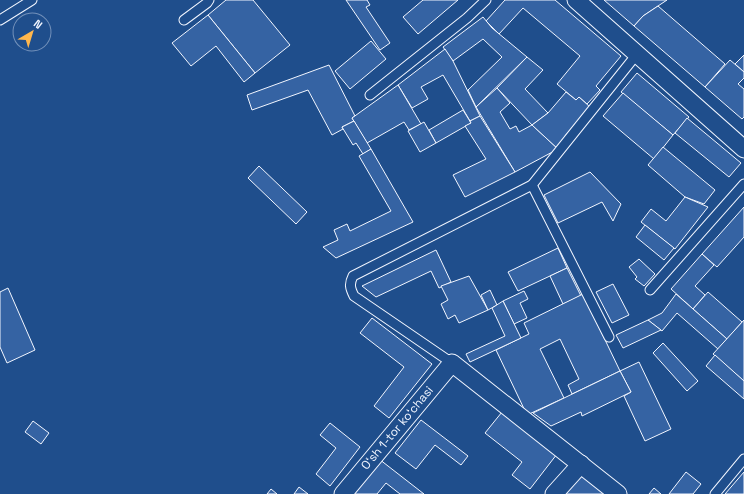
<svg xmlns="http://www.w3.org/2000/svg" width="744" height="494" viewBox="0 0 744 494" font-family="'Space Grotesk',sans-serif">
<style>
.building{fill:#3563a3;stroke:#f2f6ff}
.lines{fill:none;stroke-linecap:round;stroke-linejoin:round}
.service-casing{stroke:#f2f6ff;stroke-width:11}
.minor-casing{stroke:#f2f6ff;stroke-width:19}
.service{stroke:#1f4e8c;stroke-width:9}
.minor{stroke:#1f4e8c;stroke-width:17}
.labels{text-anchor:middle;dominant-baseline:central;stroke-width:3;stroke-linejoin:round;paint-order:stroke}
.street-label{font-size:12px;fill:#f2f6ff;stroke:#1f4e8c}
</style>
<rect width="100%" height="100%" fill="#1f4e8c"/>
<!-- building -->
<g class="building">
<polygon points="226,0 253,0 290,45 255,73 208,15"/>
<polygon points="346,0 367,0 370,5 366,7 390,43 380,50"/>
<polygon points="423,0 458,0 418,34 403,17"/>
<polygon points="505,0 555,0 621,56 596,86 600,90 587,104 579,97 576,100 557,84 580,56 523,8 499,34 486,21"/>
<polygon points="604,0 667,0 643,16 634,26"/>
<polygon points="658,6 725,64 705,87 634,26 643,16"/>
<polygon points="208,15 255,73 244,82 216,46 191,66 172,43"/>
<polygon points="483,17 492,28 527,57 476,107 468,90 502,57 483,39 453,61 443,47"/>
<polygon points="371,41 386,59 350,89 335,71"/>
<polygon points="445,49 453,61 480,116 470,121 443,75 421,87 428,99 412,108 398,85"/>
<polygon points="744,55 744,72 735,64"/>
<polygon points="527,57 543,70 525,89 548,113 532,125 497,88"/>
<polygon points="730,60 744,72 744,78 738,84 744,89 744,117 742,119 705,87"/>
<polygon points="329,65 355,116 352,118 354,121 342,127 343,129 332,135 308,90 252,110 247,95"/>
<polygon points="637,73 689,117 673,135 621,92"/>
<polygon points="398,85 421,124 409,130 404,122 367,143 352,118"/>
<polygon points="497,88 510,103 500,112 510,129 516,126 519,132 532,125 558,149 515,172 476,107"/>
<polygon points="566,92 576,100 579,97 590,107 565,136 567,138 558,149 532,125 548,113"/>
<polygon points="623,93 673,135 654,159 603,116"/>
<polygon points="463,110 471,123 436,143 429,130"/>
<polygon points="480,116 515,172 465,197 453,175 486,159 465,126 471,123 470,121"/>
<polygon points="687,118 741,163 729,177 675,133"/>
<polygon points="354,121 371,149 363,154 356,143 353,145 342,127"/>
<polygon points="424,122 436,143 420,152 408,131"/>
<polygon points="663,147 715,190 704,204 685,197 648,165"/>
<polygon points="371,149 413,222 336,258 323,247 338,240 334,230 347,224 350,231 391,211 359,156"/>
<polygon points="259,166 307,212 296,224 248,178"/>
<polygon points="590,172 621,204 613,221 602,202 558,223 544,195"/>
<polygon points="685,197 708,207 675,249 641,222 651,209 666,221"/>
<polygon points="744,207 744,237 717,267 702,254"/>
<polygon points="645,225 674,248 664,260 636,237"/>
<polygon points="558,248 567,268 518,291 508,272"/>
<polygon points="436,250 451,282 439,288 431,271 376,297 362,286"/>
<polygon points="702,254 714,265 695,286 705,295 693,309 671,289"/>
<polygon points="639,259 655,274 644,286 635,279 637,277 629,267"/>
<polygon points="567,268 581,296 563,304 550,276"/>
<polygon points="469,276 488,310 459,323 455,315 448,319 441,304 448,300 441,286"/>
<polygon points="613,284 629,315 612,323 596,292"/>
<polygon points="8,288 35,350 7,363 0,347 0,292"/>
<polygon points="490,290 497,305 488,310 481,295"/>
<polygon points="524,291 528,299 520,303 527,318 514,324 503,301"/>
<polygon points="708,292 742,322 727,339 693,309"/>
<polygon points="583,294 620,371 572,394 568,385 579,379 560,339 540,349 564,398 527,415 496,350 529,334 524,323"/>
<polygon points="676,294 727,339 718,349 677,313 662,331 648,320 662,313"/>
<polygon points="503,301 521,338 470,362 466,354 505,336 492,308"/>
<polygon points="372,318 432,364 389,418 374,406 404,367 360,333"/>
<polygon points="648,320 661,330 623,348 616,335"/>
<polygon points="744,320 744,381 713,354"/>
<polygon points="663,343 698,381 687,391 653,353"/>
<polygon points="715,355 744,381 744,399 706,366"/>
<polygon points="639,362 671,429 645,441 624,396 631,392 620,371"/>
<polygon points="620,371 631,392 582,416 581,412 551,426 533,413"/>
<polygon points="502,412 557,454 530,489 512,475 522,462 485,433"/>
<polygon points="421,420 468,456 461,465 435,445 416,469 395,453"/>
<polygon points="33,421 49,433 41,444 25,432"/>
<polygon points="330,423 360,447 330,486 316,474 336,448 320,435"/>
<polygon points="379,459 424,494 400,494 386,483 377,494 352,494"/>
<polygon points="577,471 606,494 558,494"/>
<polygon points="686,472 701,484 693,494 669,494"/>
<polygon points="744,472 744,494 725,494"/>
<polygon points="299,487 308,494 294,494"/>
<polygon points="654,488 661,494 649,494"/>
<polygon points="271,489 277,494 267,494"/>
</g>
<g class="lines">
<defs>
<g id="service">
<polyline points="0,20 32,0"/>
<polyline points="184,20 207,3 209,0"/>
<polyline points="370,95 467,18 486,0"/>
<polyline points="532,185 609,337"/>
<polyline points="650,290 744,184"/>
<path d="M452,363L354,296C350,288 349,284 353,276L532,185L637,54"/>
<polyline points="715,494 744,459"/>
</g>
<g id="minor">
<polyline points="576,0 744,149"/>
<polyline points="343,494 452,363 618,494"/>
<polyline points="554,494 581,464"/>
</g>
</defs>
<!-- service casing -->
<use href="#service" class="service-casing"/>
<!-- minor casing -->
<use href="#minor" class="minor-casing"/>
<!-- service -->
<use href="#service" class="service"/>
<!-- minor -->
<use href="#minor" class="minor"/>
</g>
<g class="labels">
<!-- street labels -->
<g class="street-label">
<text transform="translate(397 428) rotate(-50)">O‘sh 1-tor koʻchasi</text>
</g>
</g>
<!-- north arrow -->
<g transform="translate(32 32) rotate(38)"><circle r="19" fill="#1f4e8c" stroke="#7391ba"/>
<path d="M0-3L7 15L0 10L-7 15Z" fill="#ffb74d"/>
<text y="-6" font-size="11" font-weight="bold" text-anchor="middle" fill="#f2f6ff">N</text>
</g>
</svg>
